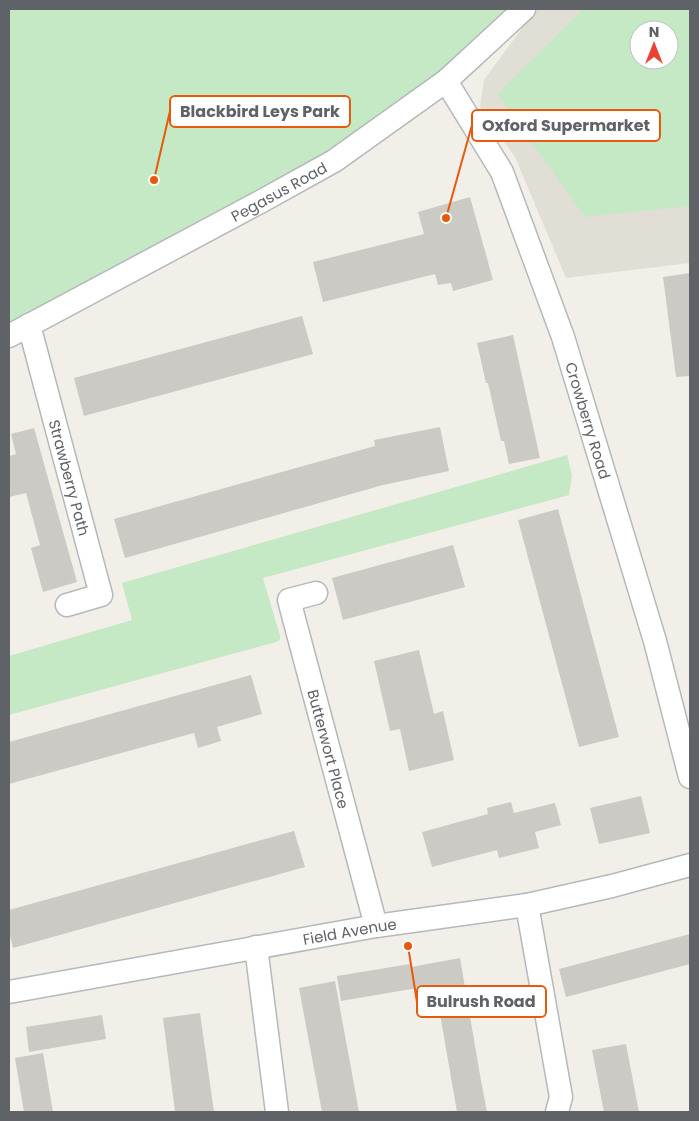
<svg xmlns="http://www.w3.org/2000/svg" width="699" height="1121" viewBox="0 0 699 1121" font-family="Poppins,sans-serif">
<style>
.education{fill:#e1ded6;fill-rule:evenodd}
.green{fill:#c5e8c5;fill-rule:evenodd}
.building{fill:#cccac5}
.lines{fill:none;stroke-linecap:round;stroke-linejoin:round}
.street-casing{stroke:#b5b8bc;stroke-width:25}
.street{stroke:#fff;stroke-width:22}
.labels{text-anchor:middle;dominant-baseline:central;stroke-width:4.5;stroke-linejoin:round;paint-order:stroke}
.street-label{font-size:15px;fill:#5f6368;stroke:#fff}
.leader{fill:none;stroke:#e8590c;stroke-width:2}
.callout-dot{fill:#e8590c;stroke:#fff;stroke-width:2}
.callout{fill:#fff;stroke:#e8590c;stroke-width:2}
.callout-label{font-size:16px;text-anchor:middle;font-weight:bold;fill:#5f6368}
</style>
<rect width="100%" height="100%" fill="#f1efe8"/>
<!-- education -->
<path class="education" d="M536,9H690V263L566,278L515,157L480,107L484,80ZM639,30H669V60H639Z"/>
<!-- green -->
<g class="green">
<polygon points="9,9 524,9 334,161 9,329"/>
<path d="M583,9H690V206L585,217L497,94ZM639,30H669V60H639Z"/>
<polygon points="567,455 572,475 569,495 263,578 280,636 280,640 276,642 9,715 9,656 132,620 122,583"/>
</g>
<!-- building -->
<g class="building">
<polygon points="470,197 493,280 453,291 451,283 438,285 435,274 323,302 313,262 424,234 418,212"/>
<polygon points="690,273 690,376 676,377 663,277"/>
<polygon points="302,316 313,354 84,416 74,378"/>
<polygon points="513,335 540,458 509,464 504,441 501,441 488,383 486,383 477,343"/>
<polygon points="440,427 449,471 383,485 125,558 114,519 375,446 374,440"/>
<polygon points="34,428 77,582 43,592 31,548 40,545 26,493 9,497 9,456 16,454 11,434"/>
<polygon points="558,509 619,737 579,747 518,520"/>
<polygon points="453,545 465,587 343,620 332,578"/>
<polygon points="419,650 434,714 443,711 454,760 409,771 400,729 390,731 374,661"/>
<polygon points="251,675 262,714 217,727 221,741 198,748 194,733 9,784 9,742"/>
<polygon points="641,796 650,833 599,844 590,808"/>
<polygon points="511,802 514,813 555,803 561,825 535,832 539,848 499,858 497,850 432,867 422,832 488,814 487,808"/>
<polygon points="294,831 305,867 13,948 9,932 9,910"/>
<polygon points="690,934 690,964 566,997 559,969"/>
<polygon points="460,958 480,1075 487,1112 457,1112 435,985 341,1001 337,976 410,964 411,967"/>
<polygon points="335,981 359,1112 322,1112 299,988"/>
<polygon points="200,1013 214,1112 175,1112 163,1018"/>
<polygon points="102,1015 106,1039 29,1052 26,1027"/>
<polygon points="626,1044 639,1112 604,1112 592,1050"/>
<polygon points="43,1053 53,1112 24,1112 15,1058"/>
</g>
<g class="lines">
<defs>
<g id="street">
<path id="s1" d="M446,81L502,172L563,337L655,641L690,777"/>
<path id="s2" d="M29,325L101,595L67,605"/>
<path id="s3" d="M9,336L260,202L334,161L446,81L524,9"/>
<path id="s4" d="M316,593L289,600L376,926"/>
<polyline points="527,905 561,1097 557,1112"/>
<polyline points="256,947 277,1112"/>
<path id="s5" d="M9,992L376,926L527,905L612,886L690,865"/>
</g>
</defs>
<!-- street casing -->
<use href="#street" class="street-casing"/>
<!-- street -->
<use href="#street" class="street"/>
</g>
<g class="labels">
<!-- street labels -->
<g class="street-label">
<text stroke="none"><textPath href="#s3" startOffset="306">Pegasus Road</textPath></text>
<text stroke="none"><textPath href="#s1" startOffset="370">Crowberry Road</textPath></text>
<text stroke="none"><textPath href="#s2" startOffset="158">Strawberry Path</textPath></text>
<text stroke="none"><textPath href="#s4" startOffset="182">Butterwort Place</textPath></text>
<text stroke="none"><textPath href="#s5" startOffset="346">Field Avenue</textPath></text>
</g>
</g>
<!-- callouts -->
<path class="leader" d="M154 180L170 111M446 218L472 125M408 946L417 1002"/>
<g class="callout-dot">
<circle cx="154" cy="180" r="5"/>
<circle cx="446" cy="218" r="5"/>
<circle cx="408" cy="946" r="5"/>
</g>
<g class="callout">
<rect x="170" y="96" width="180" height="31" rx="5"/>
<rect x="472" y="110" width="188" height="31" rx="5"/>
<rect x="417" y="986" width="129" height="31" rx="5"/>
</g>
<g class="callout-label">
<text x="260" y="117">Blackbird Leys Park</text>
<text x="566" y="131">Oxford Supermarket</text>
<text x="481" y="1007">Bulrush Road</text>
</g>
<!-- border -->
<rect width="699" height="1121" fill="none" stroke="#5f6368" stroke-width="20"/>
<!-- north arrow -->
<g transform="translate(654 45)"><circle r="24" fill="#ffffff" stroke="#bfc1c3"/>
<path d="M0-4L9 19L0 12L-9 19Z" fill="#ea4335"/>
<text y="-8" font-size="14" font-weight="bold" text-anchor="middle" fill="#5f6368">N</text>
</g>
</svg>
